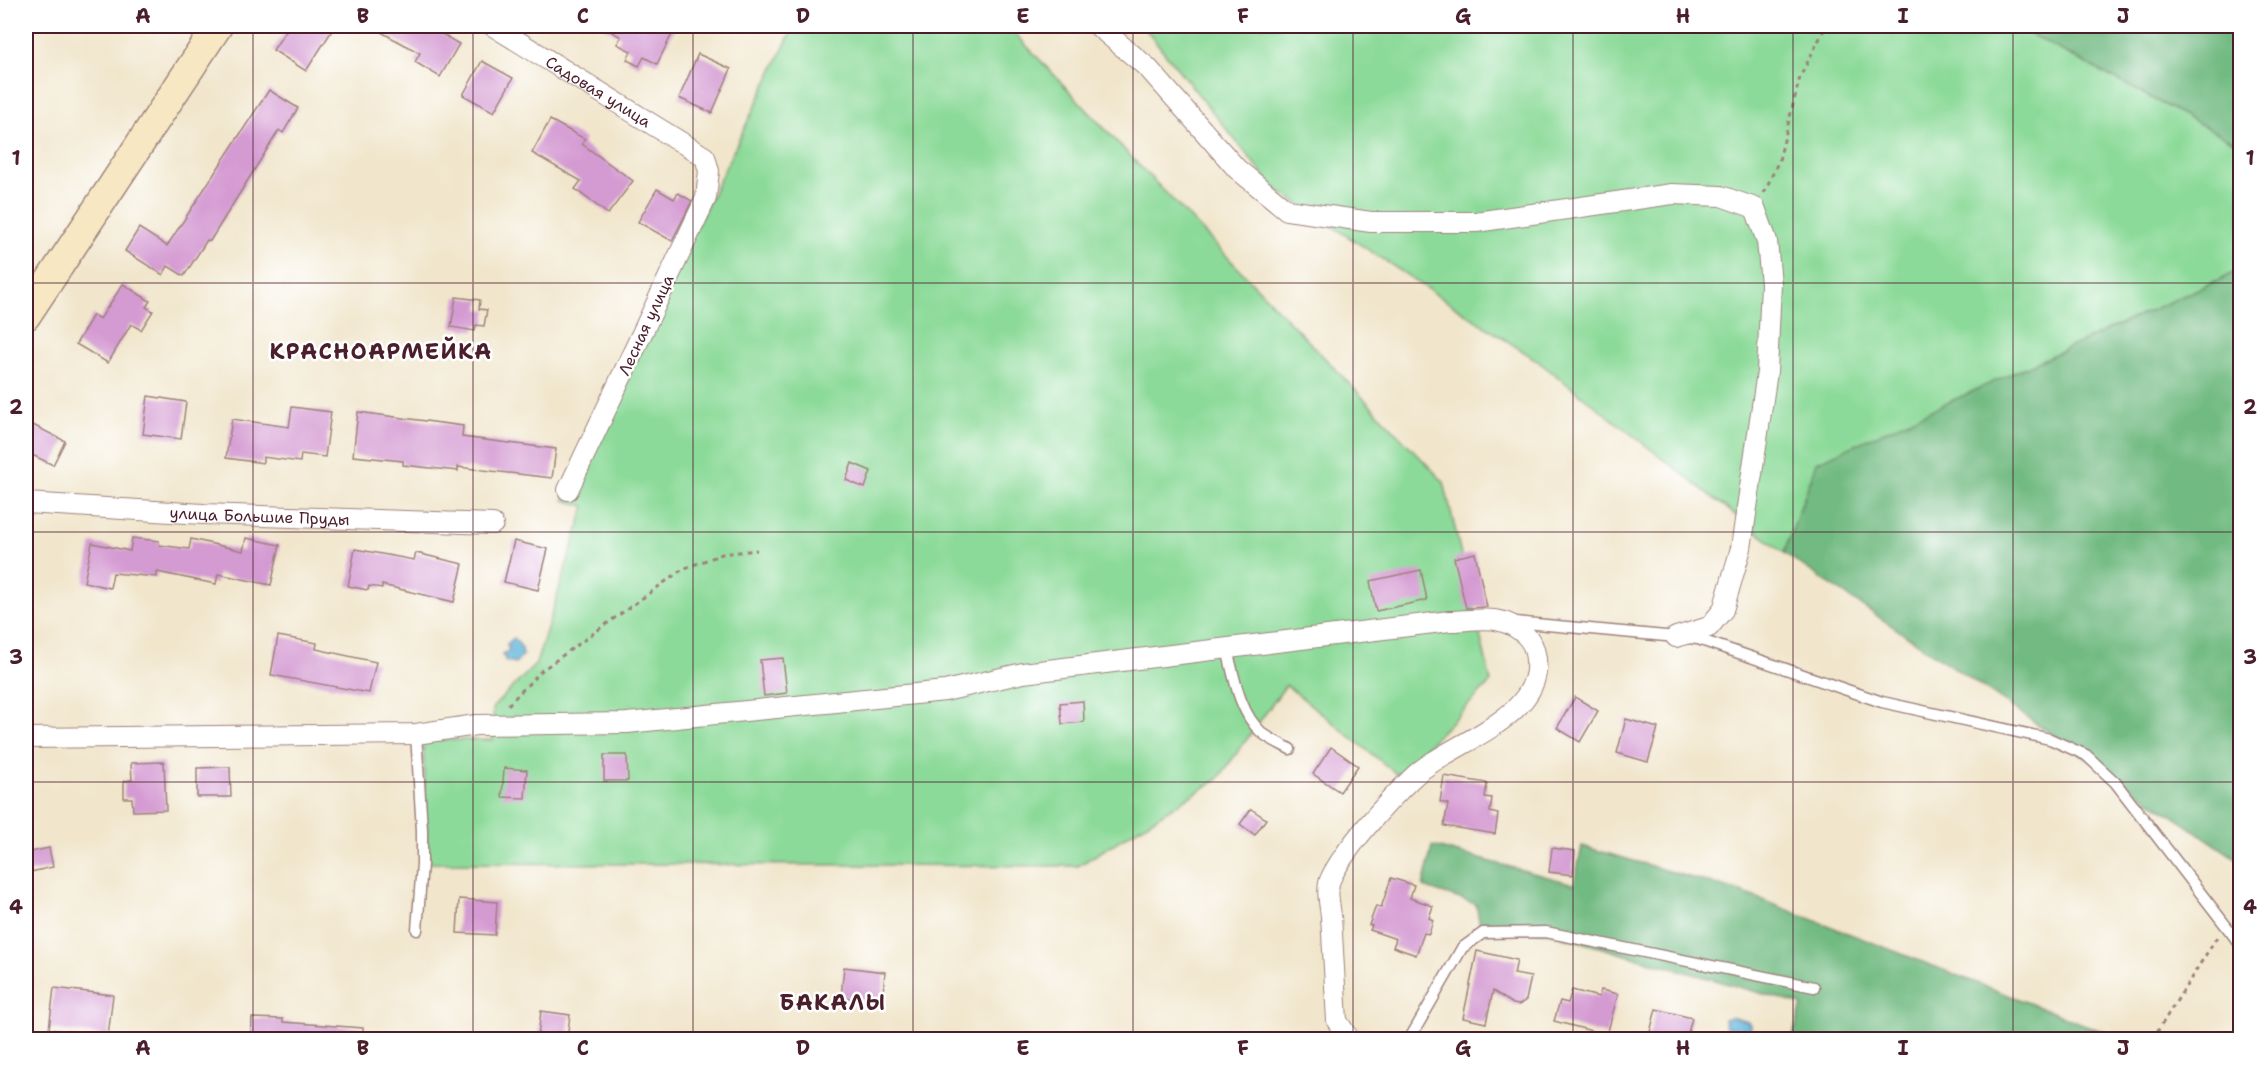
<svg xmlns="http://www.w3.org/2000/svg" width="2266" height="1065" viewBox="0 0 2266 1065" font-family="'Shantell Sans',sans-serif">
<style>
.green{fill:#8cda99;stroke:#6b7c62;stroke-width:1.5}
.forest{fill:#71ba81;stroke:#5e6c56;stroke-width:1.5}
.water{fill:#5eb4da;stroke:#546a82;stroke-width:1.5}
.building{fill:#d49ad2}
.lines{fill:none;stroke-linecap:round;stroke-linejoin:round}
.lane-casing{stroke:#9e827c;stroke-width:13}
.street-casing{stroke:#9e827c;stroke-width:22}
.secondary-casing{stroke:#9e827c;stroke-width:31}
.path{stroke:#9e827c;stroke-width:3;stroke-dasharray:4.5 4.5;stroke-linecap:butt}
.lane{stroke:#fff;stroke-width:10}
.street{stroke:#fff;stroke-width:20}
.secondary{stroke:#f7e8c3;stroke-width:28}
.grid{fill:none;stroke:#4a1f2b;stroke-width:1.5;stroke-opacity:0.55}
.labels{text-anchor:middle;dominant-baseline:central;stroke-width:5;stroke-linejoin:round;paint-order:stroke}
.street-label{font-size:16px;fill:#4a1f2b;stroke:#fff}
.district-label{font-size:22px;font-weight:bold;letter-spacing:1.5px;fill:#4a1f2b;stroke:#fff}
.neatline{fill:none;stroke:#4a1f2b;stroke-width:2}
.grid-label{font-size:20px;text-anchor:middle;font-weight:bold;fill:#4a1f2b}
</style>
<rect width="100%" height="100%" fill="#fff"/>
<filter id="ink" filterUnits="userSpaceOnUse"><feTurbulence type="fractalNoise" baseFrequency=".0167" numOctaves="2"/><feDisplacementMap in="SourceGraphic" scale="12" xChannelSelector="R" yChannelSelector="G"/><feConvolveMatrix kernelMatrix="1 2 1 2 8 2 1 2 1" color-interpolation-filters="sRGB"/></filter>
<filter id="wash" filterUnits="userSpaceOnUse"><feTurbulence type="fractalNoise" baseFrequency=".008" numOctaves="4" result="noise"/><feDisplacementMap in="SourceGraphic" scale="24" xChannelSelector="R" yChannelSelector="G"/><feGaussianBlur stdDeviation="1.35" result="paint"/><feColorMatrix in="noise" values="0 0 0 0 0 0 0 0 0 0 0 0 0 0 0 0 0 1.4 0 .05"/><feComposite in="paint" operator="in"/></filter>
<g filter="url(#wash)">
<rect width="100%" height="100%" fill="#f1e6cc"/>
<!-- green -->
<g class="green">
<polygon points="794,26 1008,26 1136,162 1444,482 1491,682 1398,775 1286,685 1218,779 1078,866 428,863 423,740 493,740 493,707 536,664 585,506 564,500"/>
<polygon points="1143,26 2015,26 2240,145 2240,270 1817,462 1784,553 1535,359 1274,188"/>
</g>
<!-- forest -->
<g class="forest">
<polygon points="2015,26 2240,26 2240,145"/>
<polygon points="2240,270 2240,861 1784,553 1817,462"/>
<polygon points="1432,846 1574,884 1582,846 1744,893 2122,1039 1792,1039 1802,1005 1546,932 1481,931 1476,904 1423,887"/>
</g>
<!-- water -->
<g class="water">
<polygon points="514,638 522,648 523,655 516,663 506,661 502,654 509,651 507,644"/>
<polygon points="1731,1017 1748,1022 1750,1025 1749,1031 1743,1033 1725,1027 1724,1019"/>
</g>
<g id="blocks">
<!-- building -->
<g class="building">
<polygon points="289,26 335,26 306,71 273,50"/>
<polygon points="370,26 428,26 459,44 440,77 415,62 420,53"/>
<polygon points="602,26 676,26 657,64 644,57 639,66 627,60 631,51 617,44 621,37"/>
<polygon points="698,54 731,69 712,113 679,98"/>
<polygon points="482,61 513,78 494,112 463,95"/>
<polygon points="269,90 298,108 283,133 279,130 210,241 207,240 184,276 168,266 163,275 125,251 139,228 167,246"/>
<polygon points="550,120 585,139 582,144 633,181 608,214 575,189 581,181 532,153"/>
<polygon points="657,189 674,199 678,193 692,201 672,241 638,222"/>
<polygon points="123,284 150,301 146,307 153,311 141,330 131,324 108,363 76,344 93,315 100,319"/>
<polygon points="456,297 480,300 479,309 487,310 484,326 476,325 475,331 451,327"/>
<polygon points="148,396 186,402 181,439 143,434"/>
<polygon points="292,407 331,412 325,457 301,454 300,462 263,457 263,463 226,458 232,419 289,427"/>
<polygon points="358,412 463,426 462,437 556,449 552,478 458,467 458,471 403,465 403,461 353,456"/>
<polygon points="29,423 65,441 53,465 26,452 26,431"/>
<polygon points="852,463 871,471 865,488 846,480"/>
<polygon points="132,538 159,541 159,545 189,549 191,539 243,551 246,538 280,545 271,585 218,574 216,584 157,572 157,577 113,573 110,588 84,582 92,543 130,551"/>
<polygon points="514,541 548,549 538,590 504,582"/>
<polygon points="355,549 414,560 416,553 463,564 454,602 382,585 382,588 369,586 368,590 348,586"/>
<polygon points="1475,553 1487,607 1466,608 1454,558"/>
<polygon points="1421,570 1427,600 1376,611 1370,581"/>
<polygon points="278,636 317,643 316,649 376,662 369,693 271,675"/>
<polygon points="783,658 787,693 764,696 760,660"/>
<polygon points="1575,697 1598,711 1580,742 1557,728"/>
<polygon points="1083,701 1084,722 1062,724 1060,703"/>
<polygon points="1626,719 1658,728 1648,762 1617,753"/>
<polygon points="1331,747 1358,766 1340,792 1313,774"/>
<polygon points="604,755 627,755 628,781 604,781"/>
<polygon points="164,762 166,810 133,811 132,798 124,798 124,781 132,780 131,763"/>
<polygon points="230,767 231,797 197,797 197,768"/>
<polygon points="504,768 527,770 525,798 502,797"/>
<polygon points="1444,776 1487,783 1485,797 1492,798 1490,812 1498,814 1495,834 1444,826 1448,804 1440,802"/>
<polygon points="1251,809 1266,819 1255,835 1240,824"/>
<polygon points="49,848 53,867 26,873 26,853"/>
<polygon points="1552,848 1575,851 1573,875 1549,872"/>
<polygon points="1391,878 1414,885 1410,898 1433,906 1429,918 1433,920 1429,934 1424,933 1416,955 1393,947 1396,939 1370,930 1372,926 1369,925 1376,906 1381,908"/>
<polygon points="459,899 497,902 495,935 457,933"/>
<polygon points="1477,951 1517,960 1514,974 1531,977 1526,1000 1519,1005 1513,1004 1493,991 1486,1023 1463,1018"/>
<polygon points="844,967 885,972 882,1002 841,997"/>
<polygon points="54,988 113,995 108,1036 49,1029"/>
<polygon points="1572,990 1599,997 1601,990 1618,994 1607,1035 1554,1021 1560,1001 1568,1003"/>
<polygon points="1656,1009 1692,1018 1686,1040 1648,1040"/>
<polygon points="541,1011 570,1015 567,1039 538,1036"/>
<polygon points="252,1018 283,1019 283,1022 363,1028 363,1040 301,1040 251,1035"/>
</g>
</g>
</g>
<g filter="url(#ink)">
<use href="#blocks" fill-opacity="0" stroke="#9e827c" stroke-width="1.5"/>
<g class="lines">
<defs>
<g id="lane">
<polyline points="1515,622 1698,639 1882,702 2050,739 2086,755 2115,782 2240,944"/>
<path d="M1227,649C1234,676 1239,712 1261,732C1269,739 1281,744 1290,749"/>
<polyline points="416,734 422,830 422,864 417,930"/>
<polyline points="1409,1040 1462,948 1483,933 1546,932 1814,987"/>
</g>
<g id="street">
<path id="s1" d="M493,26L705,157L709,171L706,198L568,490"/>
<polyline points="1098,26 1148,68 1237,169 1287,210 1371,222 1476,222 1672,194 1721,196 1755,208 1767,241 1771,284 1767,372 1741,548 1723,610 1709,627 1676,637"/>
<path id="s2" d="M26,503L203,514L493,524"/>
<path d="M26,738L416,734L476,725L627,723L945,691L1023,673L1450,621C1464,621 1487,617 1500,621C1513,624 1530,635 1534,649C1554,717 1448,742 1412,778C1388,801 1343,850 1330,880C1326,890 1330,906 1331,916C1333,951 1335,986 1337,1021L1350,1040"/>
</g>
<polyline id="secondary" points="26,316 218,26"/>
</defs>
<!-- lane casing -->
<use href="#lane" class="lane-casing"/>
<!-- street casing -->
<use href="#street" class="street-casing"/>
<!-- secondary casing -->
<use href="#secondary" class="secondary-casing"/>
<!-- path -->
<g class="path">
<polyline points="1764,193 1779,160 1800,77 1826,26"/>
<polyline points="508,705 541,671 683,569 722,554 757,550"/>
<polyline points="2152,1040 2217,937"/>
</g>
<!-- lane -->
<use href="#lane" class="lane"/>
<!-- street -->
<use href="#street" class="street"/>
<!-- secondary -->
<use href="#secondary" class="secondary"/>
</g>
</g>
<!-- grid -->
<path class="grid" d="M253,26V1040M473,26V1040M693,26V1040M913,26V1040M1133,26V1040M1353,26V1040M1573,26V1040M1793,26V1040M2013,26V1040M26,283H2240M26,532H2240M26,782H2240"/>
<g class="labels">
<!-- street labels -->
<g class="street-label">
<text stroke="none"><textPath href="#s1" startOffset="124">Садовая улица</textPath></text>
<text transform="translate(646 325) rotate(-65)">Лесная улица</text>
<text stroke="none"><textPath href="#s2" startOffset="234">улица Большие Пруды</textPath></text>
</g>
<!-- district labels -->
<g class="district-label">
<text x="381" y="351">КРАСНОАРМЕЙКА</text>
<text x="833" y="1002">БАКАЛЫ</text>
</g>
</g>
<!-- margin -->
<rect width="2266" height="1065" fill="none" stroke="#fff" stroke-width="66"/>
<rect x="33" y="33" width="2200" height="999" class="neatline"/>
<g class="grid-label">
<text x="143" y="23">A</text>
<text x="363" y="23">B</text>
<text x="583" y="23">C</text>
<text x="803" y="23">D</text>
<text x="1023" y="23">E</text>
<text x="1243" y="23">F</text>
<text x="1463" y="23">G</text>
<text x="1683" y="23">H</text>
<text x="1903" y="23">I</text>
<text x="2123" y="23">J</text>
<text x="16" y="165">1</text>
<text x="2250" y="165">1</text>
<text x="16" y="414">2</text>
<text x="2250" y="414">2</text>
<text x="16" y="664">3</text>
<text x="2250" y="664">3</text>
<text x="16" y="914">4</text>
<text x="2250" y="914">4</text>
<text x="143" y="1055">A</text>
<text x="363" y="1055">B</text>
<text x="583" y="1055">C</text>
<text x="803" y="1055">D</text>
<text x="1023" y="1055">E</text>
<text x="1243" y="1055">F</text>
<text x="1463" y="1055">G</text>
<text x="1683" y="1055">H</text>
<text x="1903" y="1055">I</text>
<text x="2123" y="1055">J</text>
</g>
</svg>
